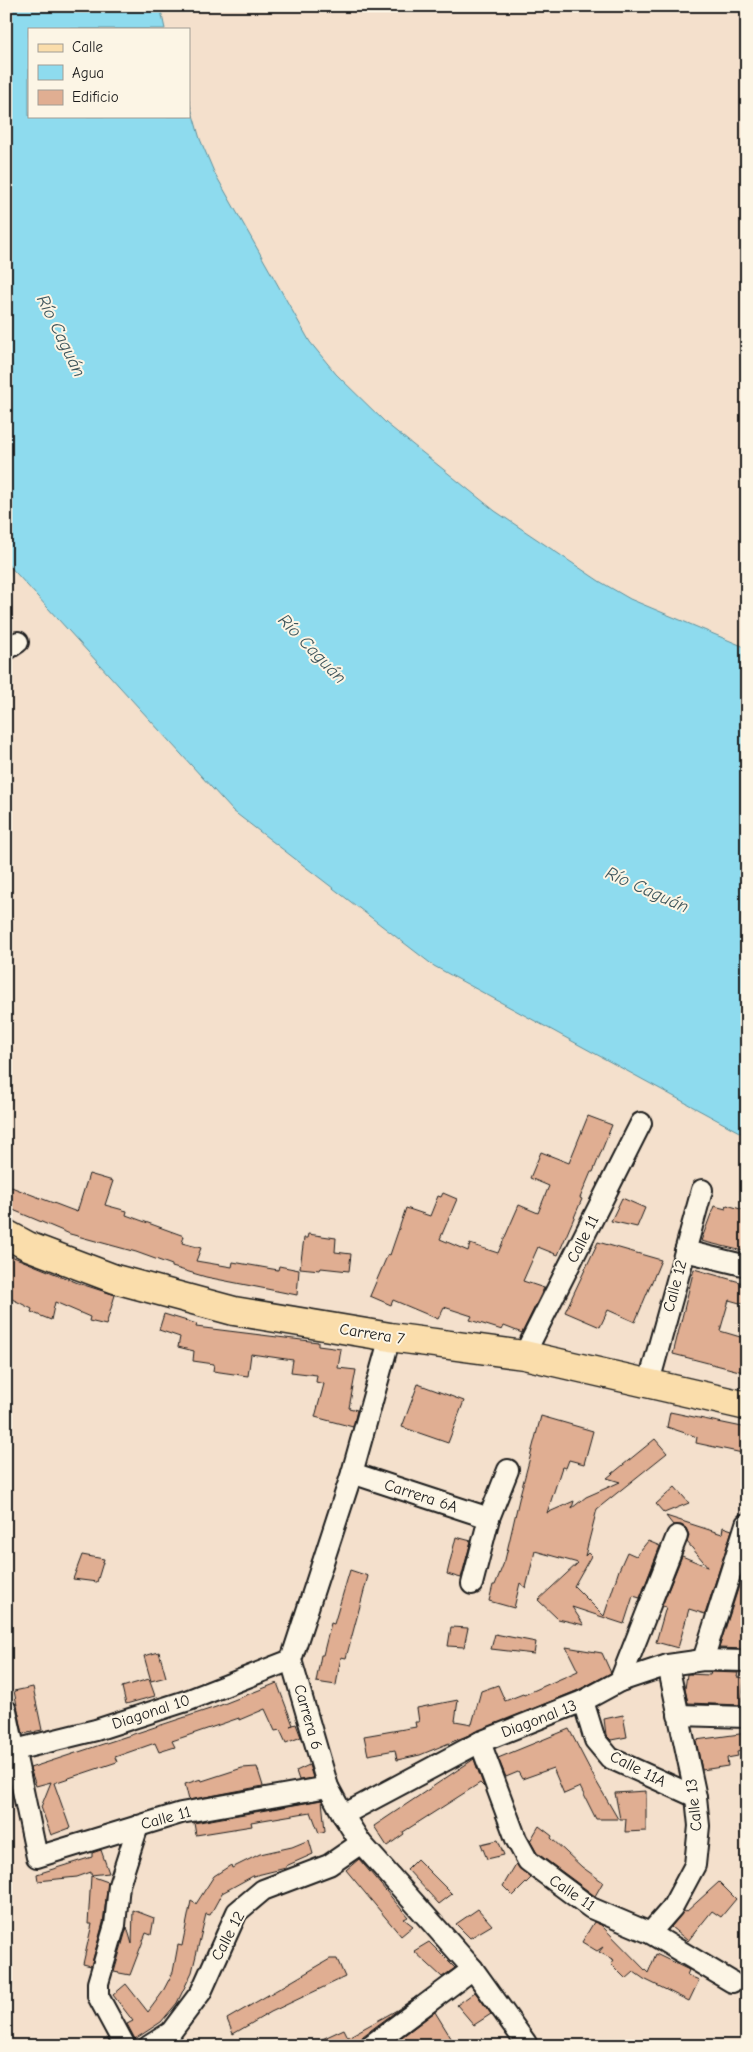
<svg xmlns="http://www.w3.org/2000/svg" width="753" height="2052" viewBox="0 0 753 2052" font-family="'Comic Neue',sans-serif">
<style>
.water{fill:#8edbee;stroke:#608f9a}
.building{fill:#e0ae92;stroke:#1c1c1c}
.lines{fill:none;stroke-linecap:round;stroke-linejoin:round}
.minor-casing{stroke:#1c1c1c;stroke-width:24}
.primary-casing{stroke:#1c1c1c;stroke-width:31}
.minor{stroke:#fcf5e5;stroke-width:20}
.primary{stroke:#faddab;stroke-width:28}
.labels{text-anchor:middle;dominant-baseline:central;stroke-width:4;stroke-linejoin:round;paint-order:stroke}
.street-label{font-size:16px;fill:#1c1c1c;stroke:#fcf5e5}
.water-label{font-size:18px;font-style:italic;fill:#3e555b;stroke:#fcf5e5}
</style>
<rect width="100%" height="100%" fill="#f4e0cc"/>
<filter id="ink" filterUnits="userSpaceOnUse"><feTurbulence type="fractalNoise" baseFrequency=".02" numOctaves="2"/><feDisplacementMap in="SourceGraphic" scale="10" xChannelSelector="R" yChannelSelector="G"/><feConvolveMatrix kernelMatrix="1 2 1 2 8 2 1 2 1" color-interpolation-filters="sRGB"/></filter>
<g filter="url(#ink)">
<!-- water -->
<polygon class="water" points="6,6 160,6 165,29 29,29 29,116 189,116 189,101 200,139 214,172 310,342 336,374 387,424 495,511 599,581 630,599 747,648 747,1133 741,1133 434,966 233,811 6,562"/>
<!-- building -->
<g class="building">
<polygon points="588,1116 612,1125 593,1172 591,1172 580,1198 582,1199 558,1255 538,1247 523,1281 544,1288 522,1333 504,1326 502,1330 470,1320 472,1316 444,1307 438,1319 393,1300 391,1305 370,1296 388,1254 390,1255 406,1208 430,1216 438,1196 441,1197 443,1193 457,1199 440,1239 468,1251 470,1244 498,1253 519,1205 538,1213 549,1186 530,1178 541,1152 569,1163"/>
<polygon points="89,1174 113,1181 105,1205 127,1211 126,1215 184,1236 182,1243 201,1248 196,1261 232,1267 233,1262 278,1270 279,1266 299,1270 297,1295 206,1277 172,1267 172,1265 136,1252 70,1234 6,1207 6,1185 77,1212"/>
<polygon points="622,1198 645,1208 637,1227 611,1221"/>
<polygon points="727,1205 747,1211 747,1252 701,1241 714,1206 726,1209"/>
<polygon points="308,1234 336,1238 335,1252 351,1254 349,1271 321,1268 320,1270 300,1268 304,1238 307,1238"/>
<polygon points="598,1242 661,1260 635,1322 608,1310 600,1327 565,1312"/>
<polygon points="6,1254 78,1283 115,1295 106,1325 89,1321 90,1317 55,1302 51,1320 31,1312 32,1309 6,1296"/>
<polygon points="694,1269 747,1284 747,1305 729,1300 720,1331 747,1339 747,1373 673,1354"/>
<polygon points="164,1314 197,1324 196,1327 318,1342 318,1346 341,1349 338,1368 356,1370 349,1408 357,1410 353,1427 315,1417 324,1384 316,1382 317,1375 291,1372 293,1360 251,1354 248,1376 213,1371 214,1364 193,1361 194,1351 178,1347 180,1337 159,1330"/>
<polygon points="418,1384 464,1401 448,1443 402,1427"/>
<polygon points="670,1412 747,1428 747,1454 696,1443 697,1437 667,1427"/>
<polygon points="541,1416 593,1431 584,1464 569,1460 566,1468 562,1467 547,1513 574,1501 572,1508 586,1497 620,1482 607,1478 655,1439 667,1453 597,1509 585,1556 588,1553 591,1556 574,1586 604,1616 619,1570 627,1552 636,1556 648,1541 660,1546 640,1598 633,1596 624,1624 572,1607 584,1625 558,1619 538,1600 578,1563 535,1551 526,1588 520,1583 514,1608 489,1601 493,1585 495,1585 505,1560 520,1495"/>
<polygon points="675,1487 689,1503 664,1513 656,1504"/>
<polygon points="666,1516 722,1534 723,1527 732,1530 705,1614 689,1609 678,1648 656,1642 666,1607 662,1606 682,1556 708,1567 687,1542 689,1535 686,1528 681,1525 673,1525"/>
<polygon points="456,1537 471,1541 461,1578 447,1574"/>
<polygon points="82,1555 104,1559 97,1582 73,1579"/>
<polygon points="747,1561 747,1639 744,1649 719,1648"/>
<polygon points="350,1570 368,1576 346,1658 341,1657 336,1685 316,1682 321,1655 323,1655 331,1623 334,1624"/>
<polygon points="451,1627 468,1628 464,1647 448,1646"/>
<polygon points="495,1634 536,1642 534,1654 491,1649"/>
<polygon points="566,1647 602,1653 611,1673 576,1691 420,1755 397,1760 395,1750 368,1755 364,1736 416,1727 415,1722 419,1722 417,1708 458,1700 455,1721 472,1724 481,1691 498,1685 505,1701 523,1694 524,1695 578,1671"/>
<polygon points="159,1652 166,1677 151,1681 144,1656"/>
<polygon points="711,1672 738,1673 737,1677 744,1678 741,1705 688,1703 685,1689 687,1674 710,1675"/>
<polygon points="149,1679 155,1696 126,1704 122,1687"/>
<polygon points="277,1683 293,1725 290,1726 296,1724 301,1737 286,1743 280,1730 275,1731 265,1709 239,1720 239,1718 172,1741 175,1747 159,1752 155,1743 115,1757 117,1762 54,1783 70,1828 51,1835 41,1807 51,1782 36,1786 30,1768 216,1707"/>
<polygon points="33,1687 42,1730 23,1734 14,1691"/>
<polygon points="623,1715 627,1737 611,1740 606,1735 604,1719"/>
<polygon points="569,1729 596,1781 618,1819 596,1819 580,1787 564,1794 553,1768 522,1779 518,1772 506,1777 498,1758"/>
<polygon points="747,1733 747,1750 737,1752 738,1756 727,1758 728,1766 702,1770 696,1740"/>
<polygon points="474,1759 484,1787 480,1783 403,1832 404,1834 387,1846 374,1826"/>
<polygon points="309,1765 313,1778 299,1780 296,1771"/>
<polygon points="257,1767 263,1786 189,1800 185,1784 201,1779 202,1781 242,1768"/>
<polygon points="646,1791 646,1831 625,1832 626,1819 620,1819 615,1793"/>
<polygon points="322,1800 325,1831 319,1833 311,1812 251,1822 252,1826 196,1835 194,1823"/>
<polygon points="539,1826 552,1836 551,1838 582,1867 603,1882 595,1896 537,1853 530,1841"/>
<polygon points="309,1840 313,1854 286,1866 286,1868 253,1876 222,1893 210,1915 206,1914 192,1972 177,2003 161,2022 135,2039 127,2024 133,2021 113,1995 126,1984 148,2012 162,1993 173,1972 178,1945 182,1946 191,1901 196,1904 214,1876 231,1865 232,1868 260,1854 292,1847"/>
<polygon points="498,1840 504,1855 487,1859 481,1844"/>
<polygon points="101,1850 109,1873 91,1875 91,1872 77,1877 38,1881 37,1874 92,1857 92,1853"/>
<polygon points="359,1859 408,1917 404,1919 413,1926 401,1936 346,1870"/>
<polygon points="417,1859 452,1894 439,1904 407,1869"/>
<polygon points="516,1864 531,1878 513,1896 503,1886"/>
<polygon points="91,1876 108,1882 103,1923 91,1966 83,1964 92,1924 88,1924"/>
<polygon points="719,1882 736,1899 721,1917 712,1911 688,1941 671,1927 684,1911 686,1912"/>
<polygon points="478,1909 492,1925 470,1938 456,1924"/>
<polygon points="133,1910 154,1918 151,1935 146,1933 130,1975 114,1972 127,1927 132,1944"/>
<polygon points="594,1922 601,1925 648,1973 656,1954 689,1970 687,1975 699,1980 689,2001 644,1979 634,1972 626,1979 611,1964 614,1960 599,1952 603,1947 597,1951 582,1942"/>
<polygon points="429,1942 455,1968 442,1977 414,1951"/>
<polygon points="330,1959 337,1959 345,1977 271,2012 233,2034 227,2019"/>
<polygon points="475,1992 491,2014 474,2025 457,2005"/>
<polygon points="417,1996 363,2036 358,2046 307,2046 344,2029 348,2037 397,2010"/>
<polygon points="435,2012 456,2046 390,2046"/>
</g>
<g class="lines">
<defs>
<g id="minor">
<polyline points="6,650 18,642"/>
<polyline points="685,1251 747,1266"/>
<polyline points="390,1337 352,1473 291,1660 328,1787 343,1815 361,1843 473,1969 526,2043"/>
<polyline points="524,1355 641,1123"/>
<polyline points="649,1382 702,1190"/>
<polyline points="352,1473 489,1518"/>
<polyline points="472,1584 489,1518 508,1470"/>
<polyline points="703,1660 746,1524"/>
<polyline points="620,1681 677,1536"/>
<polyline points="583,1701 595,1740 610,1758 696,1797"/>
<polyline points="6,1710 37,1857 181,1813 328,1787"/>
<polyline points="678,1715 747,1717"/>
<polyline points="480,1742 516,1839 528,1861 591,1908 650,1933 732,1982"/>
<polyline points="6,1750 15,1750 96,1730 189,1700 291,1660"/>
<polyline points="343,1815 480,1742 583,1701 620,1681 668,1665 703,1660 746,1661"/>
<polyline points="650,1933 672,1908 695,1865 699,1826 696,1797 668,1665"/>
<polyline points="125,2046 98,1996 98,1983 115,1925 119,1885 138,1826"/>
<polyline points="149,2046 171,2032 201,1992 237,1912 263,1890 329,1865 361,1843"/>
<polyline points="370,2046 473,1969"/>
</g>
<polyline id="primary" points="6,1234 28,1246 115,1279 234,1311 390,1337 524,1355 747,1406"/>
</defs>
<!-- minor casing -->
<use href="#minor" class="minor-casing"/>
<!-- primary casing -->
<use href="#primary" class="primary-casing"/>
<!-- minor -->
<use href="#minor" class="minor"/>
<!-- primary -->
<use href="#primary" class="primary"/>
</g>
</g>
<g class="labels">
<!-- street labels -->
<g class="street-label">
<text transform="translate(583 1239) rotate(-63)">Calle 11</text>
<text transform="translate(675 1286) rotate(-75)">Calle 12</text>
<text transform="translate(372 1334) rotate(9)">Carrera 7</text>
<text transform="translate(421 1496) rotate(18)">Carrera 6A</text>
<text transform="translate(151 1712) rotate(-18)">Diagonal 10</text>
<text transform="translate(308 1717) rotate(74)">Carrera 6</text>
<text transform="translate(539 1719) rotate(-21)">Diagonal 13</text>
<text transform="translate(638 1769) rotate(27)">Calle 11A</text>
<text transform="translate(694 1805) rotate(-96)">Calle 13</text>
<text transform="translate(166 1818) rotate(-15)">Calle 11</text>
<text transform="translate(572 1893) rotate(34)">Calle 11</text>
<text transform="translate(228 1936) rotate(-62)">Calle 12</text>
</g>
<!-- water labels -->
<g class="water-label">
<text transform="translate(61 336) rotate(64)">Río Caguán</text>
<text transform="translate(312 649) rotate(46)">Río Caguán</text>
<text transform="translate(647 890) rotate(24)">Río Caguán</text>
</g>
</g>
<!-- margin -->
<rect width="753" height="2052" fill="none" stroke="#fcf5e5" stroke-width="25"/>
<rect x="12" y="12" width="728" height="2027" fill="none" stroke="#1c1c1c" stroke-width="2" filter="url(#ink)"/>
<!-- legend -->
<rect x="28" y="28" width="162" height="90" fill="#fcf5e5" stroke="#a29e95"/>
<rect x="38" y="44" width="25" height="8" fill="#faddab" stroke="#a29e95"/>
<text x="72" y="52" font-size="15" fill="#1c1c1c">Calle</text>
<rect x="38" y="65" width="25" height="15" fill="#8edbee" stroke="#a29e95"/>
<text x="72" y="78" font-size="15" fill="#1c1c1c">Agua</text>
<rect x="38" y="90" width="25" height="15" fill="#e0ae92" stroke="#a29e95"/>
<text x="72" y="102" font-size="15" fill="#1c1c1c">Edificio</text>
</svg>
